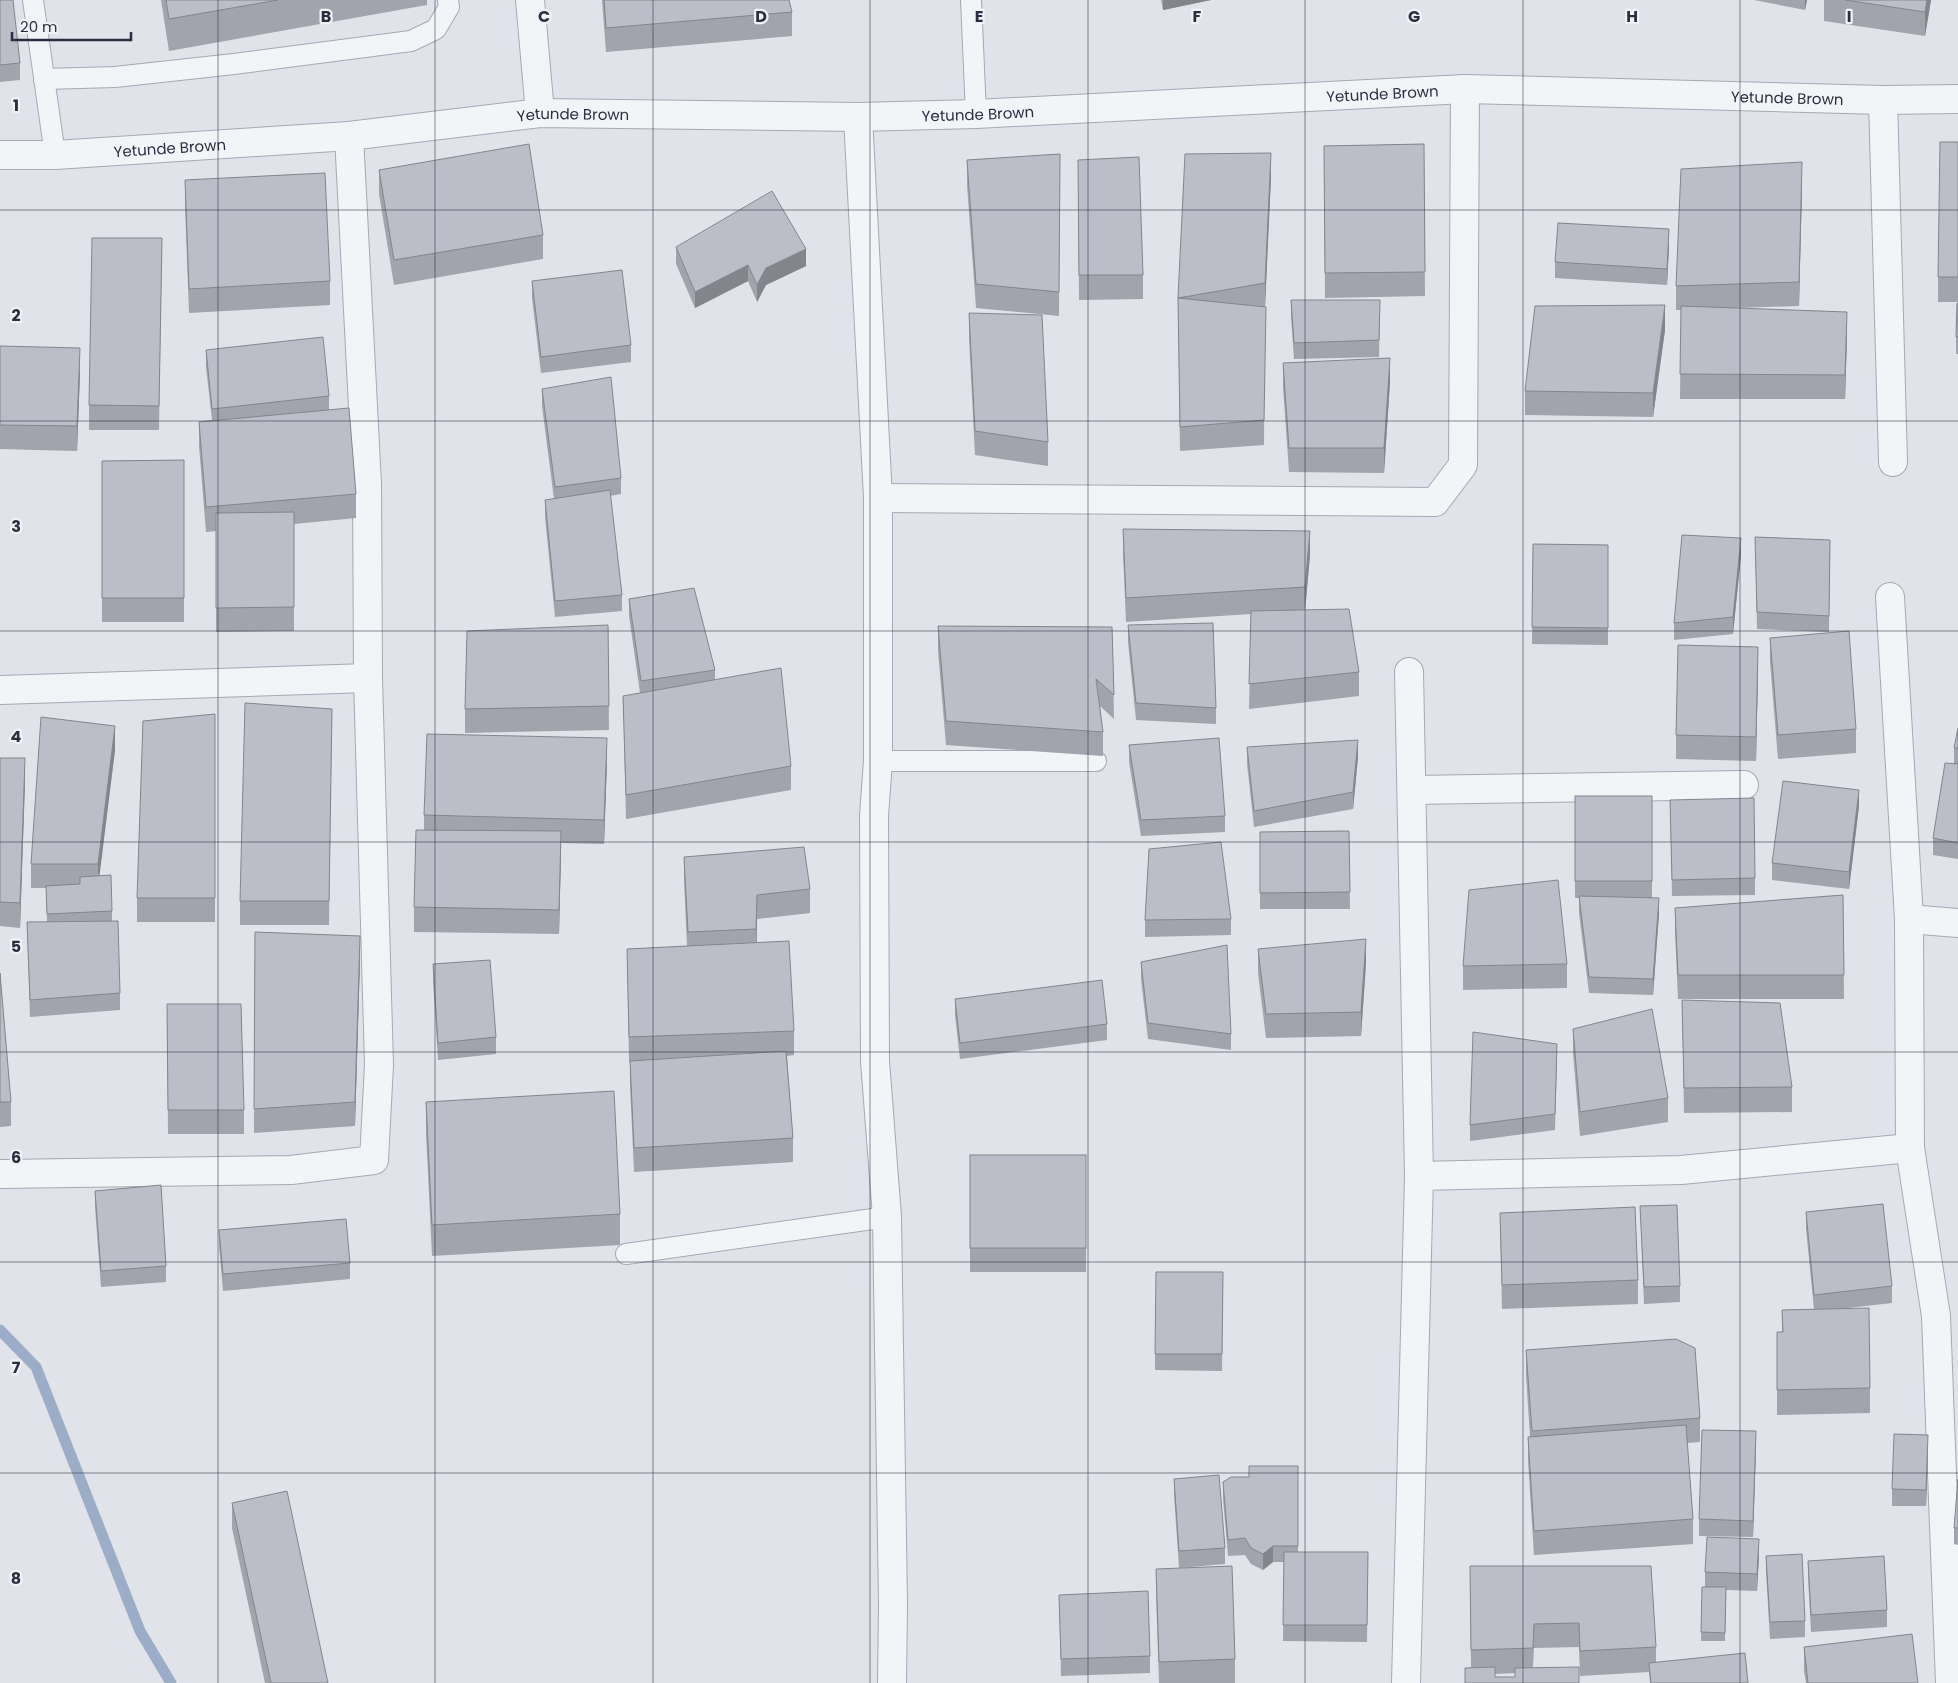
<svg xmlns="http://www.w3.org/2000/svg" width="1958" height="1683" viewBox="0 0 1958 1683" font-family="Poppins,sans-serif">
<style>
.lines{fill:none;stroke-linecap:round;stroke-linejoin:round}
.stream{stroke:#9cadc8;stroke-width:11}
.lane-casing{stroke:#a5a9b3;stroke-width:22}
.street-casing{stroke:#a5a9b3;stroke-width:30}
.lane{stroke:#f3f4f7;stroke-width:20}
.street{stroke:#f3f4f7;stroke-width:28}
.wall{fill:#a1a3ad;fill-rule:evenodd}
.shaded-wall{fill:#83858d}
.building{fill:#bbbec9;stroke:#83858d}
.grid{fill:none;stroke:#292f40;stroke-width:1;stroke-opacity:0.55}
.labels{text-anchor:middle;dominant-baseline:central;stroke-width:4.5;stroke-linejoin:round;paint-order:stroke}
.street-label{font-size:15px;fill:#292f40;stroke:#f0f2f6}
.grid-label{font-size:16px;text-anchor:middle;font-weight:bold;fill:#292f40;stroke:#f0f2f6;stroke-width:4.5;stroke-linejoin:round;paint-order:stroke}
</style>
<rect width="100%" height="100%" fill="#e0e3e9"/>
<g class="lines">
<!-- stream -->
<polyline class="stream" points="0,1330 36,1367 140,1631 171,1683"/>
<defs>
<g id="lane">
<polyline points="33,0 55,155"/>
<polyline points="971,0 976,114"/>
<polyline points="44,79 115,77 234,64 411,41 436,29 449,7 448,0"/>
<polyline points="878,761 1096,761"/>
<polyline points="626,1254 887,1217"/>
</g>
<g id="street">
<polyline points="530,0 540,113"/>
<polyline points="1883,100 1893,462"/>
<polyline points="858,117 878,498 878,761 874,816 875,1061 887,1217 893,1604 892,1683"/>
<path id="s1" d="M0,155H55L349,136L540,113L858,117L976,114L1465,89L1883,100L1958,99"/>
<polyline points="878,498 1435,502 1463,465 1465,89"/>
<polyline points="1890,597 1909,919 1910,1148 1936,1316 1950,1683"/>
<polyline points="1409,672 1419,1176"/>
<polyline points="0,690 368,678"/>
<polyline points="1412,790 1744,785"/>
<polyline points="1909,919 1958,923"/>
<polyline points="0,1174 291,1170 374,1160 379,1065 368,678 367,484 349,136"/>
<polyline points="1406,1683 1419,1176 1681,1170 1910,1148"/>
</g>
</defs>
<!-- lane casing -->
<use href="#lane" class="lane-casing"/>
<!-- street casing -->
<use href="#street" class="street-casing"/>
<!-- lane -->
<use href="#lane" class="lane"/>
<!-- street -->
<use href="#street" class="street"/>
</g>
<!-- wall -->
<g class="wall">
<polygon points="0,0 20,63 20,80 0,82"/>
<polygon points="161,0 427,0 427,5 169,51"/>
<polygon points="602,0 789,0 792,12 792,36 606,52"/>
<polygon points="1161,0 1211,0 1163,10"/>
<polygon points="1754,0 1807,0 1805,10"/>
<polygon points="1824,0 1931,0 1925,36 1824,21"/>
<polygon points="1958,142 1958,302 1938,302 1938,277"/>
<polygon points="1424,144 1425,296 1325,298 1324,146"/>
<polygon points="1060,154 1059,316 976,308 967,185 967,160"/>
<polygon points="1078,160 1143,275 1143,299 1079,300"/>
<polygon points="379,170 543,235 543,259 394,285 379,194"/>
<polygon points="1271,177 1265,307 1264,445 1180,451 1178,298"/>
<polygon points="185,180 330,281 330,305 189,313 185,205"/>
<polygon points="1802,186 1799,306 1734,308 1847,337 1845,399 1680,399 1681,310 1676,310 1676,286"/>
<polygon points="162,238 159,430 89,430 89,405"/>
<polygon points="1669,246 1667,285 1555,278 1555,262"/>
<polygon points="676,247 806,266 766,285 757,302 748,281 695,308 676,264"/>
<polygon points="532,281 631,345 631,362 541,373 532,298"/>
<polygon points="1291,300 1380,316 1379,357 1294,359 1291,317"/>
<polygon points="1958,303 1958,354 1956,354 1956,337"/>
<polygon points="969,313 1048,442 1048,466 975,455 969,338"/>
<polygon points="1665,330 1653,417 1525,415 1525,391"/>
<polygon points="0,346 80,373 77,451 0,449"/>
<polygon points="206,350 329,396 329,410 356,494 356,518 294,524 294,631 216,632 216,531 206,532 199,446 199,422 212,420 206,367"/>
<polygon points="1283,363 1390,382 1384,473 1289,472 1283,388"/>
<polygon points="542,389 621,478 621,494 610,496 622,595 622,611 555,617 545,517 545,500 554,499 542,406"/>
<polygon points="184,460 184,622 102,622 102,461"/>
<polygon points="1123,529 1310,555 1305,610 1359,672 1359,696 1249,709 1251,614 1126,622 1123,553"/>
<polygon points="1755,537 1830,540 1829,632 1757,629"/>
<polygon points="1533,544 1608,545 1608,645 1532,644"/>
<polygon points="1741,555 1733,634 1674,640 1674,623"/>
<polygon points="629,599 715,670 715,679 791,766 791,790 626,819 623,696 640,693 629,616"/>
<polygon points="608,625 609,730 465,733 465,709"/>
<polygon points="1128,625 1216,708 1216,724 1136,720 1128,642"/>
<polygon points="938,626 1112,627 1114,719 1100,706 1103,732 1103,756 946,745 938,651"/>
<polygon points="1770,638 1856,729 1856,753 1778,759 1770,662"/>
<polygon points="1758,671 1756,761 1676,759 1676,735"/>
<polygon points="332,709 329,925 240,925 240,901"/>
<polygon points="215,714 215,922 137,922 137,898"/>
<polygon points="1958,728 1958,859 1933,855 1933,838 1954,764 1954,748"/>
<polygon points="1129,745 1225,816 1225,832 1141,836 1129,762"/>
<polygon points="1247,747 1358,757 1353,809 1254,827 1247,764"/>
<polygon points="115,750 99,875 112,911 112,921 120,993 120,1010 30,1017 27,922 47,922 46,888 31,888 31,864"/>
<polygon points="0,758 25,782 20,928 0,926"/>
<polygon points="607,762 604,844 561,843 559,934 414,932 414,907 424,830 424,815"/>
<polygon points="1575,796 1652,796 1652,897 1659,914 1653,995 1589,993 1579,913 1579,898 1575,898"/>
<polygon points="1670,800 1755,878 1755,895 1672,896"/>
<polygon points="1859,806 1849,889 1772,880 1772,863"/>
<polygon points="1349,831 1350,909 1260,909 1260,832"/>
<polygon points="684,857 810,889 810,913 757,919 757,942 794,1031 794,1055 787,1056 793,1138 793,1162 634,1172 630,1085 630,1062 629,1062 627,949 687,946 684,881"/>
<polygon points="1843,895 1844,999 1678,999 1675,932 1675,908"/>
<polygon points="1231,919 1231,935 1145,937 1145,920"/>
<polygon points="255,932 360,960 355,1126 254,1133"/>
<polygon points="1258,949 1366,963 1361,1036 1266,1038 1258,973"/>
<polygon points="1141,962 1231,1034 1231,1050 1148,1039 1141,979"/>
<polygon points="433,964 496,1037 496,1054 438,1060 433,980"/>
<polygon points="1567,964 1567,988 1463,990 1463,966"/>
<polygon points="0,973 11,1102 11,1126 0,1127"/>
<polygon points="955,999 1107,1024 1107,1040 960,1059 955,1015"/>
<polygon points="1682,1000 1792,1087 1792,1112 1684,1113"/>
<polygon points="167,1004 244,1110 244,1134 168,1134"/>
<polygon points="1573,1029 1668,1098 1668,1122 1580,1136 1573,1053"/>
<polygon points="1557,1060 1555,1130 1470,1141 1470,1125"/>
<polygon points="426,1102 620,1214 620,1245 432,1256 426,1133"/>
<rect x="970" y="1155" width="116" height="117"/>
<polygon points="95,1191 166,1266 166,1282 101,1287 95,1207"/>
<polygon points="1640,1206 1680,1286 1680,1302 1644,1304"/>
<polygon points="1806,1212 1892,1286 1892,1303 1839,1309 1870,1388 1870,1413 1777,1415 1777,1332 1782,1332 1782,1310 1814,1309 1806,1229"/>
<polygon points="1500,1213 1638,1280 1638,1304 1502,1309"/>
<polygon points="219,1230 350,1263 350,1279 223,1291 219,1246"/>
<polygon points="1223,1272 1222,1371 1155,1370 1155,1354"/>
<polygon points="1526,1350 1700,1418 1700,1442 1687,1443 1693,1519 1693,1544 1534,1555 1528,1461 1528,1437 1530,1437 1526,1375"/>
<polygon points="1756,1447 1753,1537 1699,1536 1699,1519"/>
<polygon points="1928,1452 1926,1506 1892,1506 1892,1489"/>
<polygon points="1298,1466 1298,1552 1368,1552 1367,1642 1283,1641 1284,1562 1273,1562 1263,1570 1251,1564 1245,1555 1228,1556 1223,1499 1223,1482"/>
<polygon points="1174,1479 1225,1548 1225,1564 1179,1568 1174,1495"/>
<polygon points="1958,1479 1958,1545 1954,1544 1954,1528"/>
<polygon points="232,1503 328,1683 265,1683 232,1528"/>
<polygon points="1759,1556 1757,1591 1726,1590 1725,1641 1701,1641 1701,1632 1705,1587 1705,1572"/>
<polygon points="1766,1556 1805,1621 1805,1637 1770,1639 1766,1572"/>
<polygon points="1808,1561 1887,1610 1887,1627 1811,1632 1808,1577"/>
<path d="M1470,1566L1656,1647V1662L1748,1683H1650L1649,1672L1580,1676L1579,1647L1534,1648L1533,1668L1579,1683H1465L1471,1668ZM1515,1673V1677H1495V1674Z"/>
<polygon points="1156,1569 1235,1659 1235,1683 1159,1683 1156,1593"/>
<polygon points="1059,1595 1150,1656 1150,1673 1061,1676"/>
<polygon points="1804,1647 1918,1683 1806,1683 1804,1671"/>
</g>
<!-- shaded-wall -->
<g class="shaded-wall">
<polygon points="1163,0 1211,0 1163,10"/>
<polygon points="1805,0 1807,0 1805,10"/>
<polygon points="1927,0 1931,0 1925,36 1925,12"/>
<polygon points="1271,153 1271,177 1265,307 1265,283"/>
<polygon points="1802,162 1802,186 1799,306 1799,282"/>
<polygon points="1669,229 1669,246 1667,285 1667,269"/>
<polygon points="806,249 806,266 766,285 757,302 757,285 766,268"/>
<polygon points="748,265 748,281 695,308 695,292"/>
<polygon points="1665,305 1665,330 1653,417 1653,393"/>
<polygon points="1847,312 1847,337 1845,399 1845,375"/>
<polygon points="80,348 80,373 77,451 77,426"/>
<polygon points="1390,358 1390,382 1384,473 1384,448"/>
<polygon points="1310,531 1310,555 1305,611 1305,587"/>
<polygon points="1741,538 1741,555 1733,634 1733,617"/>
<polygon points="1758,647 1758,671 1756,761 1756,737"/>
<polygon points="115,726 115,750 98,888 98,864"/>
<polygon points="607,738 607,762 604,844 604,820"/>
<polygon points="1358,740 1358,757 1353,809 1353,792"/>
<polygon points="25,758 25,782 20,928 20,903"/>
<polygon points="1859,790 1859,806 1849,889 1849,872"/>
<polygon points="561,831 561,856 559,934 559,910"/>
<polygon points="757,895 757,919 756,953 756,929"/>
<polygon points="1659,898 1659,914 1653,995 1653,979"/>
<polygon points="360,936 360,960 355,1126 355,1102"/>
<polygon points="1366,939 1366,963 1361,1036 1361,1012"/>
<polygon points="1756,1431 1756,1447 1753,1537 1753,1521"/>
<polygon points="1928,1435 1928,1452 1926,1506 1926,1490"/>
<polygon points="1759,1539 1759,1556 1757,1591 1757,1574"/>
<polygon points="1273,1546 1273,1562 1263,1570 1263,1554"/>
</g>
<!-- building -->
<g class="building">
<polygon points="0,0 13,0 20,63 0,65"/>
<polygon points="166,0 278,0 169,19"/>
<polygon points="604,0 789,0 792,12 606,28"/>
<polygon points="1845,0 1927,0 1925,12"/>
<polygon points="1940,142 1958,142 1958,277 1938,277"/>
<polygon points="529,144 543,235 394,260 379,170"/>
<polygon points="1424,144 1425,272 1325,273 1324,146"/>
<polygon points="1271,153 1265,283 1178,298 1266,307 1264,420 1180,427 1178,298 1185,154"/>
<polygon points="1060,154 1059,292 976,284 967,160"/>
<polygon points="1139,157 1143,275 1079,275 1078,160"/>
<polygon points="1802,162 1799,282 1676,286 1681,169"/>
<polygon points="325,173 330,281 189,289 185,180"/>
<polygon points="772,191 806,249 766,268 757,285 748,265 695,292 676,247"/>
<polygon points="1558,223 1669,229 1667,269 1555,262"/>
<polygon points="92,238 162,238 159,406 89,405"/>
<polygon points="622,270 631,345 541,357 532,281"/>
<polygon points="1291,300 1380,300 1379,340 1294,343"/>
<polygon points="1957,303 1958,303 1958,337 1956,337"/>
<polygon points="1665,305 1653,393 1525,391 1535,306"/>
<polygon points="1681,306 1847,312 1845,375 1680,374"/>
<polygon points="969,313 1042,315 1048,442 975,431"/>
<polygon points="323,337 329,396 212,409 206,350"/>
<polygon points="0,346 80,348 77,426 0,425"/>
<polygon points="1390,358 1384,448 1289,448 1283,363"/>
<polygon points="611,377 621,478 555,487 542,389"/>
<polygon points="349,408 356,494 206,507 199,422"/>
<polygon points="184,460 184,598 102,598 102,461"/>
<polygon points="610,490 622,595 555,601 545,500"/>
<polygon points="294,512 294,607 216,608 216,513"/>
<polygon points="1123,529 1310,531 1305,587 1126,598"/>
<polygon points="1682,535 1741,538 1733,617 1674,623"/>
<polygon points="1755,537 1830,540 1829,616 1757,612"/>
<polygon points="1533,544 1608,545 1608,628 1532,627"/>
<polygon points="694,588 715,670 641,681 629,599"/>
<polygon points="1349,609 1359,672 1249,684 1251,611"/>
<polygon points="1213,623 1216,708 1136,703 1128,625"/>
<polygon points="608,625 609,706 465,709 467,631"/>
<polygon points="938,626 1112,627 1114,695 1096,679 1103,732 946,721"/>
<polygon points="1849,631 1856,729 1778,735 1770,638"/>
<polygon points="1678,645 1758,647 1756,737 1676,735"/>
<polygon points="781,668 791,766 626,795 623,696"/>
<polygon points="245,703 332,709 329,901 240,901"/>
<polygon points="215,714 215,898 137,898 143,721"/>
<polygon points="41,717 115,726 98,864 31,864"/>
<polygon points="1958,728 1958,748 1954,748"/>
<polygon points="427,734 607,738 604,820 424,815"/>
<polygon points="1219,738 1225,816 1141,820 1129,745"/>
<polygon points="1358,740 1353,792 1254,811 1247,747"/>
<polygon points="0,758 25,758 20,903 0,902"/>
<polygon points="1945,763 1958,764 1958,843 1933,838"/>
<polygon points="1783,781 1859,790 1849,872 1772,863"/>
<rect x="1575" y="796" width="77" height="85"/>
<polygon points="1754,798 1755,878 1672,880 1670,800"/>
<polygon points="416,830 561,831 559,910 414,907"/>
<polygon points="1349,831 1350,892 1260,893 1260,832"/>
<polygon points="1221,842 1231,919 1145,920 1149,849"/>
<polygon points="804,847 810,889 757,895 756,929 688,932 684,857"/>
<polygon points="111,875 112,911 47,914 46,886 80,884 80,877"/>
<polygon points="1558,880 1567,964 1463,966 1469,890"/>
<polygon points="1843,895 1844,975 1678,975 1675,908"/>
<polygon points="1579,896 1659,898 1653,979 1589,977"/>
<polygon points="118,921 120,993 30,1000 27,922"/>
<polygon points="255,932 360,936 355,1102 254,1109"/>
<polygon points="1366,939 1361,1012 1266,1014 1258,949"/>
<polygon points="789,941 794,1031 629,1037 627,949"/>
<polygon points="1227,945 1231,1034 1148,1023 1141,962"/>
<polygon points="490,960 496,1037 438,1043 433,964"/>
<polygon points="0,973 11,1102 0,1102"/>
<polygon points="1102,980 1107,1024 960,1043 955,999"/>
<polygon points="1682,1000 1780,1003 1792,1087 1684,1088"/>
<polygon points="167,1004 241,1004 244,1110 168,1110"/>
<polygon points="1652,1009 1668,1098 1580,1112 1573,1029"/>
<polygon points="1473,1032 1557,1044 1555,1114 1470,1125"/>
<polygon points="786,1051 793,1138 634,1148 630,1061"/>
<polygon points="614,1091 620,1214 432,1225 426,1102"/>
<rect x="970" y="1155" width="116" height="93"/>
<polygon points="161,1185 166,1266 101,1271 95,1191"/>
<polygon points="1883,1204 1892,1286 1814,1295 1806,1212"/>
<polygon points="1677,1205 1680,1286 1644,1287 1640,1206"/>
<polygon points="1635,1207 1638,1280 1502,1285 1500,1213"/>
<polygon points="346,1219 350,1263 223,1274 219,1230"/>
<polygon points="1156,1272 1223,1272 1222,1354 1155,1354"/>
<polygon points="1869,1308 1870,1388 1777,1390 1777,1332 1783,1332 1782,1310"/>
<polygon points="1676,1339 1695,1348 1700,1418 1532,1431 1526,1350"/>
<polygon points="1686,1425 1693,1519 1534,1531 1528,1437"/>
<polygon points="1702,1430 1756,1431 1753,1521 1699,1519"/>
<polygon points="1894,1434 1928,1435 1926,1490 1892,1489"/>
<polygon points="1249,1466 1298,1466 1298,1546 1273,1546 1263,1554 1251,1548 1245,1538 1228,1540 1223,1482 1231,1477 1249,1477"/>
<polygon points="1219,1475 1225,1548 1179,1551 1174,1479"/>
<polygon points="1958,1479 1958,1528 1954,1528"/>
<polygon points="287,1491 328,1683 271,1683 232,1503"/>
<polygon points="1707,1537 1759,1539 1757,1574 1705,1572"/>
<polygon points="1284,1552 1368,1552 1367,1625 1283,1625"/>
<polygon points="1802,1554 1805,1621 1770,1622 1766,1556"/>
<polygon points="1884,1556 1887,1610 1811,1615 1808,1561"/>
<polygon points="1232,1566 1235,1659 1159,1662 1156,1569"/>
<polygon points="1470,1566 1651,1566 1656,1647 1580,1651 1579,1623 1534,1624 1533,1648 1471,1650"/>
<polygon points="1702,1587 1726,1587 1725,1633 1701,1632"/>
<polygon points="1148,1591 1150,1656 1061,1659 1059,1595"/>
<polygon points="1912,1634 1918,1683 1808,1683 1804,1647"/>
<polygon points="1745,1653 1748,1683 1651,1683 1649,1663"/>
<polygon points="1495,1667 1495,1677 1515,1677 1515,1668 1579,1667 1579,1683 1465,1683 1465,1668"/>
</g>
<!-- grid -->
<path class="grid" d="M218,0V1683M435,0V1683M653,0V1683M870,0V1683M1088,0V1683M1305,0V1683M1523,0V1683M1740,0V1683M0,210H1958M0,421H1958M0,631H1958M0,842H1958M0,1052H1958M0,1262H1958M0,1473H1958"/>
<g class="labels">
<!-- street labels -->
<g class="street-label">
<text stroke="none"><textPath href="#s1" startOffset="1385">Yetunde Brown</textPath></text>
<text stroke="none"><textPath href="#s1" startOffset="1790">Yetunde Brown</textPath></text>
<text stroke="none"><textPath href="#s1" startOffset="980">Yetunde Brown</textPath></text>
<text stroke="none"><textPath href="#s1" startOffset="575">Yetunde Brown</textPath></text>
<text stroke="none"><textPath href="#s1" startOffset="170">Yetunde Brown</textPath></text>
</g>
</g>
<g class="grid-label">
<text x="326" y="22">B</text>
<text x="544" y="22">C</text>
<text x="761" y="22">D</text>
<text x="979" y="22">E</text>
<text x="1197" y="22">F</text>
<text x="1414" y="22">G</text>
<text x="1632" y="22">H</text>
<text x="1849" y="22">I</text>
<text x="16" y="111">1</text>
<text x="16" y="321">2</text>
<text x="16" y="532">3</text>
<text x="16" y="742">4</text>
<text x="16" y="952">5</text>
<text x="16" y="1163">6</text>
<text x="16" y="1373">7</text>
<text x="16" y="1584">8</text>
</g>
<!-- scale -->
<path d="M12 32v8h119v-8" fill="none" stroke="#292f40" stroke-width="2.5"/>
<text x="20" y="32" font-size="15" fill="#292f40" stroke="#f0f2f6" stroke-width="4" paint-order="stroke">20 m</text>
</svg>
